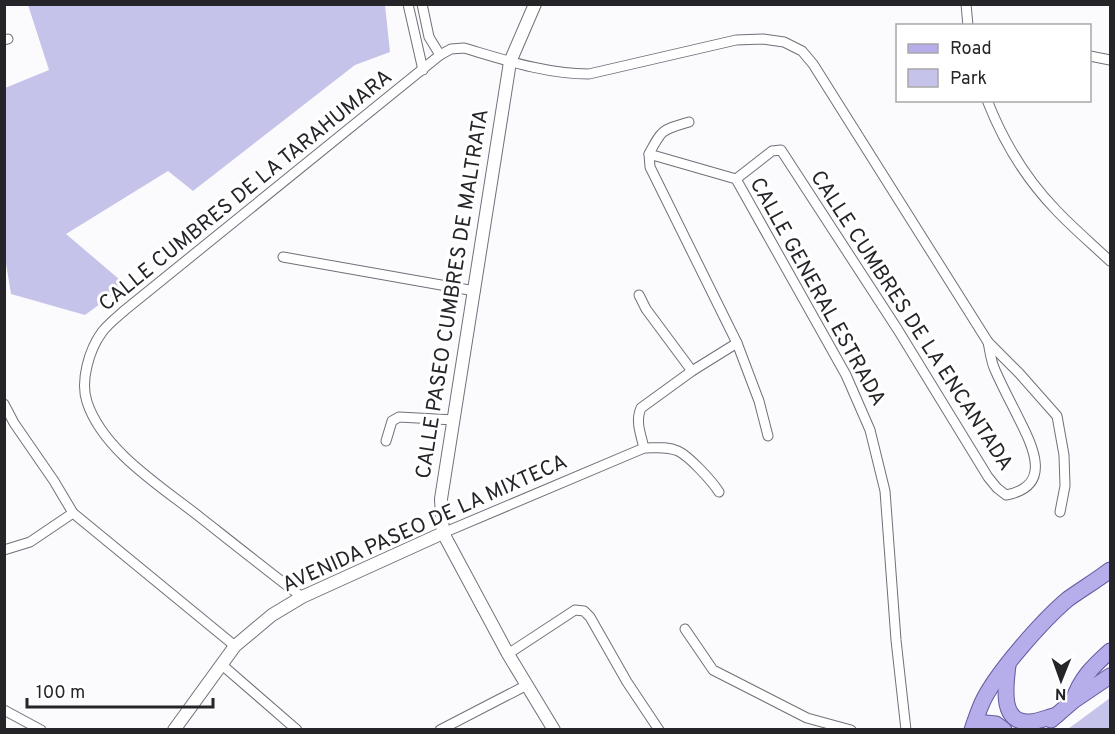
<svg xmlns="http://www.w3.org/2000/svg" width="1115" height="734" viewBox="0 0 1115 734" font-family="Overpass,sans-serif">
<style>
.green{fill:#c6c3ea}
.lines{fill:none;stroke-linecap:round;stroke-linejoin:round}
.minor-casing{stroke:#71707a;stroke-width:11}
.tertiary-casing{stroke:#71707a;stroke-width:14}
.primary-casing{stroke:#645a9e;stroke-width:17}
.minor{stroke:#fff;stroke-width:9}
.tertiary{stroke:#fff;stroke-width:12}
.primary{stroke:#b6adeb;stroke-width:15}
.labels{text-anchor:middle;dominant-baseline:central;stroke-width:6;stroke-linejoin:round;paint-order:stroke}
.street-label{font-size:21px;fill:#252529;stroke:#fff}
</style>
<rect width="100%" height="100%" fill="#fbfbfd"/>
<!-- green -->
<g class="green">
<polygon points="28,5 385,5 390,52 355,65 193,191 168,171 66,234 126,285 85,315 11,294 4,251 5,88 49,70"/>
<polygon points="1110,698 1110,729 1068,729"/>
</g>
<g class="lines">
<defs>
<g id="minor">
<polyline points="408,4 423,70"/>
<polyline points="422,4 429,37 440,55"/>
<polyline points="966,4 968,26"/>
<polyline points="4,40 8,39"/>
<polyline points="1090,56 1110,60"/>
<path d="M987,100C1003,141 1026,179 1056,210C1073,228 1092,244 1110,261"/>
<path d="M649,154C662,129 662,130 689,122"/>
<path d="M736,179L772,151L781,150L898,330L988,477L997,488L1006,495C1054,486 1032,445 1018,417C1010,401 1002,386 995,370C991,362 990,351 988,342"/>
<polyline points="283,257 475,291"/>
<polyline points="639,295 646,309 692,371"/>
<polyline points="4,404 14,423 54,481 73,513 235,646"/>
<polyline points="768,436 759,401 737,343 650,167 649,154 736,179 846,375 870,430 885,491 896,640 906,730"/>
<polyline points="386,441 392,421 399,417 454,420"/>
<path d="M644,448C641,435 635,421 641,408L692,371L737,343"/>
<path d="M443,533L644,448C655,448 667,446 678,451C689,456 712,481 719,492"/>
<polyline points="4,550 30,542 73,513"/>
<path d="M302,597C268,571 234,544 201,518C162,487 103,451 87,402C80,381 89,350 102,332C108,324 117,317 125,310L440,55L451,49L464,48C505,60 546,74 589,74L736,40L763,39L784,42L802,51L813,64L988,342L1019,373L1057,416L1064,455L1065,486L1060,512"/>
<polyline points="685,629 713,670 807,718 851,730"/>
<polyline points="508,654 575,610 584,611 590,617 627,682 659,730"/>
<polyline points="221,664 297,730"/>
<polyline points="4,710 41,730"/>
<polyline points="440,730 527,685"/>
</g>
<g id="tertiary">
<polyline points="535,4 510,62 441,499 443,533 508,654 554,730"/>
<polyline points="174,730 235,646 272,615 302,597 443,533"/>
</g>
<g id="primary">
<path d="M1008,665C1006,684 999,723 1029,722C1038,722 1048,717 1057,715"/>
<path d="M1073,701C1080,679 1093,666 1110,651"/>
<polyline points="1051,720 1073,701 1110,676"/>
<polyline points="975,722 996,724 1004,730"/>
<path d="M972,730C975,721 978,712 982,703C995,674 1043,620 1068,599C1082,589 1097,580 1110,570"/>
</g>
</defs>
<!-- minor casing -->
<use href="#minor" class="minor-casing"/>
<!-- tertiary casing -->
<use href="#tertiary" class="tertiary-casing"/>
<!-- primary casing -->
<use href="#primary" class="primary-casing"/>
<!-- minor -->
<use href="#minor" class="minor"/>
<!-- tertiary -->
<use href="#tertiary" class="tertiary"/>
<!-- primary -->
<use href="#primary" class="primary"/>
</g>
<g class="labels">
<!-- street labels -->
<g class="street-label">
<text transform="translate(246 191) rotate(-39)">CALLE CUMBRES DE LA TARAHUMARA</text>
<text transform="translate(817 292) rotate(61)">CALLE GENERAL ESTRADA</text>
<text transform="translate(453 294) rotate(-81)">CALLE PASEO CUMBRES DE MALTRATA</text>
<text transform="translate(911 321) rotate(57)">CALLE CUMBRES DE LA ENCANTADA</text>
<text transform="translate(425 524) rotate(-24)">AVENIDA PASEO DE LA MIXTECA</text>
</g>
</g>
<!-- border -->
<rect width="1115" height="734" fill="none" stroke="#252529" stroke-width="12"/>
<!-- legend -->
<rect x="896" y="24" width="195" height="78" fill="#ffffff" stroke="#a8a8a9" stroke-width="1.5"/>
<rect x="908" y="44" width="30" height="9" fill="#b6adeb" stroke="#a8a8a9" stroke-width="1.5"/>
<text x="950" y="54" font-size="18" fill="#252529">Road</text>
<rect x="908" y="69" width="30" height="18" fill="#c6c3ea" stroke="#a8a8a9" stroke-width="1.5"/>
<text x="950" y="84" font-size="18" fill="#252529">Park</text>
<!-- north arrow -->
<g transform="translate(1061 680) rotate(181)" stroke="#ffffff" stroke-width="4.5" paint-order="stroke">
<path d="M0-4.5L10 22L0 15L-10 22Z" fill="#252529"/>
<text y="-9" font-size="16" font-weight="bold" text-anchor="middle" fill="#252529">N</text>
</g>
<!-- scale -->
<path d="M27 698v9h186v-9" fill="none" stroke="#252529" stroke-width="3"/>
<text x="36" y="698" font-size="18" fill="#252529" stroke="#ffffff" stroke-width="4.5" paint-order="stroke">100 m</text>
</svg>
